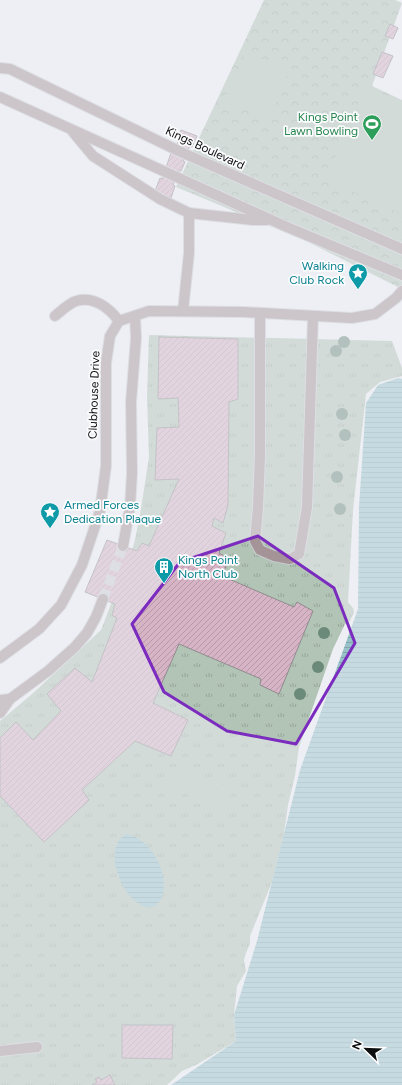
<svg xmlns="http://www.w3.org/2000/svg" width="402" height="1085" viewBox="0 0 402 1085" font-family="Figtree,sans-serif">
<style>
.grass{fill:url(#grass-tufts)}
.park{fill:url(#park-crowns)}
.pitch{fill:#b1c4b5}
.water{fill:url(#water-rules)}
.building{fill:url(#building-hatch);stroke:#918c8f}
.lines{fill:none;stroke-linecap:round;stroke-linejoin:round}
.minor-tunnel{stroke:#cbcdd2;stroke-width:10;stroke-dasharray:10 5;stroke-linecap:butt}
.minor-casing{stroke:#c9cbd0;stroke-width:12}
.minor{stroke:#a49397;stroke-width:10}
.tree{fill:#6c8a7a}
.marked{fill:none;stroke:#7b2cbf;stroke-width:3;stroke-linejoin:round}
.labels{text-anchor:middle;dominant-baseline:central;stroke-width:3.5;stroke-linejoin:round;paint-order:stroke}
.leisure-label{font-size:12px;fill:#27864d;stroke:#fcfcfe;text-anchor:end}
.street-label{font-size:12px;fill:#0d0e10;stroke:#fcfcfe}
.culture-label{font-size:12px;fill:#0d838f;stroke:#fcfcfe;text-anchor:start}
</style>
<defs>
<pattern id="grass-tufts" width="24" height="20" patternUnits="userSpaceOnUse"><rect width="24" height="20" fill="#b1c4b5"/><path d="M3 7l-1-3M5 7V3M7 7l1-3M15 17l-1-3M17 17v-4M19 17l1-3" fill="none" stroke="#97a79b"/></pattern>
<pattern id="park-crowns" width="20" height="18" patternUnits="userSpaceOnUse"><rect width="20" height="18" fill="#b1c4b5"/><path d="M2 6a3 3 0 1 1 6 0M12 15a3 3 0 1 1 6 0" fill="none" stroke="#97a79b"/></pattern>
<pattern id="water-rules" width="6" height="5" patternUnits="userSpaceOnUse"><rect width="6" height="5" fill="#98c2ca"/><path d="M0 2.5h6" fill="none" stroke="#82a6ac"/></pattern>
<pattern id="building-hatch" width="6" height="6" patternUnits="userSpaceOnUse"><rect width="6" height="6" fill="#d6b4c5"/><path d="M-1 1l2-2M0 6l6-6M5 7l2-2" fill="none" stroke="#b69aa8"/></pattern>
</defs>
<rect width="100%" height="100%" fill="#edeff4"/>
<!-- grass -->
<polygon class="grass" points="149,335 392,341 402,368 402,376 380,382 366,394 353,510 348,602 353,608 354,612 350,621 345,624 333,649 299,747 295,776 288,805 284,834 272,882 250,936 250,944 246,953 244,960 246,971 237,986 234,1015 236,1041 196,1065 182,1071 167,1085 0,1085 0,721 32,694 101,630 134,544 140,515 149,457 147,396"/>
<!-- park -->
<polygon class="park" points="264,0 395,0 402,3 372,86 402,100 402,289 306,241 176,187"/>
<!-- pitch -->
<g class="pitch">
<polygon points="246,52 290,71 268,120 224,101"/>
<polygon points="366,86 402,103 402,214 326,179"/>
<polygon points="177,765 233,789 225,810 167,786"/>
</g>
<!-- water -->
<g class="water">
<polygon points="398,378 402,379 402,1085 171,1085 236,1041 234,1015 257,941 300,770 358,609 359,507 366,403 378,385"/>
<path d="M126,834C151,837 172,876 161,899C160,901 157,904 155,906C153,907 149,908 146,907C122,901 101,847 126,834Z"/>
</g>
<!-- building -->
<g class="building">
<polygon points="390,24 398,28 393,39 385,36"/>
<polygon points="382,52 393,56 383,78 373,74"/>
<polygon points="181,130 197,136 192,147 190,146 183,161 185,162 181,171 179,171 173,185 175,186 171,198 155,191 160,178 162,179 171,153 173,154 178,142 177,141"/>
<polygon points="159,337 238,339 238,399 229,402 228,505 223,523 214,518 212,526 226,533 219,553 229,559 222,576 294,607 297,602 313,611 279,694 260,685 261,679 179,644 153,703 188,720 171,756 135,741 82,790 89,800 44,842 0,796 0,738 16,722 33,740 61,711 47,694 75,668 92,682 117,618 112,615 115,604 85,592 107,540 137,551 142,543 149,546 179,479 155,480 157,428 179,427 178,398 158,399"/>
<polygon points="122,1025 173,1025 172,1059 122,1058"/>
<polygon points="110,1075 115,1085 92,1085 97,1082 95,1079 99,1077 101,1080"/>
</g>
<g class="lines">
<!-- minor-tunnel -->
<polyline class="minor-tunnel" points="103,599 123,546"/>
<defs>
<g id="minor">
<polyline points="0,68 10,69 183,153 402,249"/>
<polyline points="0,97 287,227 402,275"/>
<polyline points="73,132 93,156 160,199 189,213 253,220 267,220"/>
<polyline points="183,311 189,253 189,213"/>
<polyline points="260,313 260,456 258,507 255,541 260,550 274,556 290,559 299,554 307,507 313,316"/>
<path d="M55,316C61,311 68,304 76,301C94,296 109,308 119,321"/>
<polyline points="123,546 130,507 132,473 131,402 136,338 135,316"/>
<polyline points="0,658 39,629 61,605 82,565 100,511 106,466 106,363 110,336 119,321 149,311 244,312 352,318 375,314 396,298 402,291"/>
<polyline points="0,700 10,699 48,671 75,647 87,633 96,617 103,599"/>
<polyline points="0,713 10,699"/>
<polyline points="0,1051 37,1047"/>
</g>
</defs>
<!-- minor casing -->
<use href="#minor" class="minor-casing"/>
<!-- minor -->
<use href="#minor" class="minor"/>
</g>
<!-- trees -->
<g class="tree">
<circle cx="344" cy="342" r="6"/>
<circle cx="336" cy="351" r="6"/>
<circle cx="342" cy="414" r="6"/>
<circle cx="345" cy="435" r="6"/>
<circle cx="337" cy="477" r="6"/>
<circle cx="340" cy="509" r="6"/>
<circle cx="324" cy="633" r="6"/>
<circle cx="318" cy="667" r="6"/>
<circle cx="300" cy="694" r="6"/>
</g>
<!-- marked area -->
<path d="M0 0H402V1085H0ZM258,536L334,588L355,643L296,744L227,731L164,692L132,624L180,562Z" fill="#edeff4" fill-opacity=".55" fill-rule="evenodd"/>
<path class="marked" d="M258,536L334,588L355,643L296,744L227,731L164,692L132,624L180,562Z"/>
<!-- icons -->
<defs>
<symbol id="stadium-pin" viewBox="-11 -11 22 30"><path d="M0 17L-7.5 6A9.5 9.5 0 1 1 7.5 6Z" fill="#2e9e5b" stroke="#fcfcfe"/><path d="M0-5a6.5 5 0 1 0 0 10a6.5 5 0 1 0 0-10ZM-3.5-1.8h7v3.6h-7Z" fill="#fff"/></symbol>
<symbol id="sight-pin" viewBox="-11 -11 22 30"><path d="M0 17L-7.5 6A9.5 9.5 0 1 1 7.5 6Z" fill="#0f9aa8" stroke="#fcfcfe"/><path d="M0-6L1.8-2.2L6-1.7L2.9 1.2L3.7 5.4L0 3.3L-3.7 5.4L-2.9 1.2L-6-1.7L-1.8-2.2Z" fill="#fff"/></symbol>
<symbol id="building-pin" viewBox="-11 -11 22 30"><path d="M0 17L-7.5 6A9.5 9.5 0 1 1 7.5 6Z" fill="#0f9aa8" stroke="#fcfcfe"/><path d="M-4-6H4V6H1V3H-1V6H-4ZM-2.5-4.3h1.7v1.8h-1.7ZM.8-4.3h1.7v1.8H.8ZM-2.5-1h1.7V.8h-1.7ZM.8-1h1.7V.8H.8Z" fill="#fff"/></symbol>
</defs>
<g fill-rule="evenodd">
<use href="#stadium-pin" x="361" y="113" width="22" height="30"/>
<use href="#sight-pin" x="347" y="262" width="22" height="30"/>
<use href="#sight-pin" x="39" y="501" width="22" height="30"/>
<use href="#building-pin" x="153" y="556" width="22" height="30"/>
</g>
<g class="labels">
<!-- leisure labels -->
<g class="leisure-label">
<text x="358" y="117">Kings Point<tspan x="358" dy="14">Lawn Bowling</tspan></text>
</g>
<!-- street labels -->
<g class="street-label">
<text transform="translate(205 148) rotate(25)">Kings Boulevard</text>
<text transform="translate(94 395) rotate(-88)">Clubhouse Drive</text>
</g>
<!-- culture labels -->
<g class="culture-label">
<text x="344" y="266" text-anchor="end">Walking<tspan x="344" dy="14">Club Rock</tspan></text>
<text x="64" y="505">Armed Forces<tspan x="64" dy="14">Dedication Plaque</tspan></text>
<text x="178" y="560">Kings Point<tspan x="178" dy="14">North Club</tspan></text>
</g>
</g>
<!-- north arrow -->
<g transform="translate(366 1049) rotate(293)" stroke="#fcfcfe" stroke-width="3" paint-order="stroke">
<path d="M0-3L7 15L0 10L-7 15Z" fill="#0d0e10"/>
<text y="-6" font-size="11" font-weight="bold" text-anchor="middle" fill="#0d0e10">N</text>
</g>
</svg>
